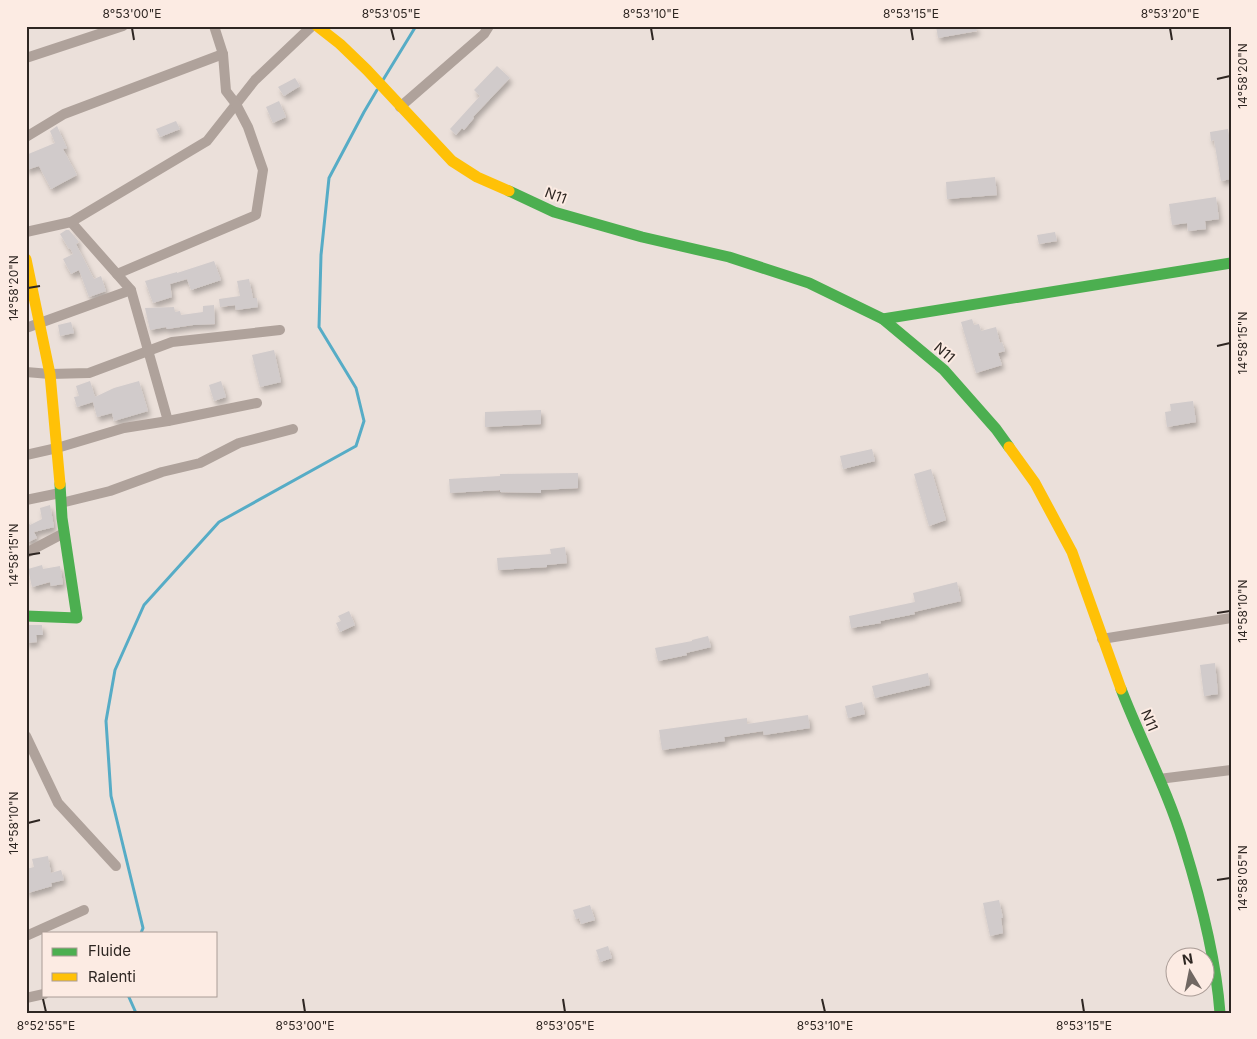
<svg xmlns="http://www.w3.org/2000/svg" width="1257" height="1039" viewBox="0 0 1257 1039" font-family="Inter,sans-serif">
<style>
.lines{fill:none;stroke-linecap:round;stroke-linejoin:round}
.stream{stroke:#56acc6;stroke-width:3}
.building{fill:#d1cbcb;filter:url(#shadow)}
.street{stroke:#afa29b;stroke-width:10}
.fast{stroke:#4caf50;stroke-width:11}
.slow{stroke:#ffc107;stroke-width:11}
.ticks{fill:none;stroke:#2e2622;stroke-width:2}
.labels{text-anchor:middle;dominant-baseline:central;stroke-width:4;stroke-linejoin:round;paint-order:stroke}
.street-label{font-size:14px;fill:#2e2622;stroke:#fcebe3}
.neatline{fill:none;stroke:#2e2622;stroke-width:2}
.ticks-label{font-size:12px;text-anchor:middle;fill:#2e2622}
</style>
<defs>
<filter id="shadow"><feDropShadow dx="2.5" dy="4.5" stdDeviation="2.5" flood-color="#0004"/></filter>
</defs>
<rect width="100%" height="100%" fill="#ebe0da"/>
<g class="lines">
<!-- stream -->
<g class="stream">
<polyline points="383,80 416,26"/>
<polyline points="141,933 143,928 111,796 106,721 115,670 144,605 219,522 356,446 364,421 356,388 319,327 321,255 329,178 364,112 377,90"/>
<polyline points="128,995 136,1013"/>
</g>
</g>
<!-- building -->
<g class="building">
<polygon points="936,26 976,26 977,31 938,38"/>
<polygon points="497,66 510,78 473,117 474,118 464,130 462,128 456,135 450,129 480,96 474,90"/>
<polygon points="295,78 300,86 284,96 278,87"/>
<polygon points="279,101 286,117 273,123 266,107"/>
<polygon points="176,121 180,129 160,137 156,129"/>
<polygon points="57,126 67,148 63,149 77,175 51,189 39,166 26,170 26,155 55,143 50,131"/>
<polygon points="1228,129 1231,149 1231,179 1221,181 1214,140 1211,141 1210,132"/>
<polygon points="995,177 997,195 947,199 946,182"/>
<polygon points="1216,197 1219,219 1205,221 1206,229 1188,231 1187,223 1172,225 1169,204"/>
<polygon points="66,230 69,230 79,242 76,244 94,279 101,276 106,291 89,297 79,270 71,274 63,259 73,254 70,248 69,249 60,234"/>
<polygon points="1055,232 1057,241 1039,244 1037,235"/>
<polygon points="214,261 221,280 191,290 187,279 170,284 172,297 153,303 145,281 177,272 177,273"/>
<polygon points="249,279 253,298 257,298 258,307 236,310 235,305 220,307 219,299 240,296 237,281"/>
<polygon points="214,305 215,324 193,325 167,329 166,327 150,330 145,308 174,307 175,312 180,311 181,315 203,312 203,306"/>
<polygon points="972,319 974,325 979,324 981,331 996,327 1000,343 1002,342 1005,351 998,353 1002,365 976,373 961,322"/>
<polygon points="71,322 74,333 60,336 58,325"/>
<polygon points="274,350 281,382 260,387 252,355"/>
<polygon points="90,381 95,397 114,388 139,381 148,411 114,421 112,413 97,417 93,402 77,407 74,397 79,396 76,386"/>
<polygon points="221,381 226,397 214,401 209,385"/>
<polygon points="1193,401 1196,422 1167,427 1165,412 1171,411 1170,404"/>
<polygon points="541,410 541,424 485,427 485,412"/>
<polygon points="872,449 875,461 843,469 840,456"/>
<polygon points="931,469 946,520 929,526 914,474"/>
<polygon points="578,473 578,488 541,490 541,493 500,492 500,490 450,493 449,479 500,476 500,474"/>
<polygon points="50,505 54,527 34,532 37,538 26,543 26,518 30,525 42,519 40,508"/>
<polygon points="565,547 567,563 547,565 547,567 498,570 497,558 551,554 550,549"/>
<polygon points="42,565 43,569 60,566 63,584 51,586 50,582 32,587 28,569"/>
<polygon points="957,582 961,601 914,612 915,614 880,621 881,623 851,628 849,616 915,602 913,593"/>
<polygon points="349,611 355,625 340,632 336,623 341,621 338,616"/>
<polygon points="26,625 42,625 43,635 36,635 37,642 26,643"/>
<polygon points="708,636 711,647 686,653 687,655 658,661 655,648 692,641 692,640"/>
<polygon points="1215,663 1218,694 1204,696 1200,665"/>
<polygon points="928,673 930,685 875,698 872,686"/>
<polygon points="862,702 865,714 848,718 845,706"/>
<polygon points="808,715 810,728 764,735 763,731 724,737 725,741 662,750 659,730 747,718 747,724"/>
<polygon points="48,856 51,873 61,870 64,880 51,883 52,886 28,893 26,887 26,869 34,867 32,859"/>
<polygon points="999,900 1003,918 1001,918 1003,933 990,936 983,903"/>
<polygon points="590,905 595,920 581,924 579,918 576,919 573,910"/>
<polygon points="608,946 612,958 600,962 596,950"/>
</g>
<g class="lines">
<!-- street -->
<g class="street">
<polyline points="26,58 123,26"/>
<polyline points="400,107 484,34 489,26"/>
<polyline points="26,137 64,114 223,54"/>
<polyline points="71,222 131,290 168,421"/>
<polyline points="26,232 71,222 207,141 255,80 312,26"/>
<polyline points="117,274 256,215 263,170 248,127 236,104 226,91 223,54 214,26"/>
<polyline points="26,328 131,290"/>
<polyline points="26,372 50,374 89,373 172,342 280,330"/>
<polyline points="26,455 57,448 124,428 168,421 257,403"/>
<polyline points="26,500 60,493"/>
<polyline points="61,503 110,491 162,472 200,463 239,443 293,429"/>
<polyline points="26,553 64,533"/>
<polyline points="1102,639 1231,618"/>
<polyline points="26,736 58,803 116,866"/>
<polyline points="1159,779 1231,770"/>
<polyline points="26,936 84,910"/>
<polyline points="26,998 44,994"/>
</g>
<!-- fast -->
<g class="fast">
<polyline points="509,191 554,212 642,237 729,257 809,283 883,319 944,370 996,429 1009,447"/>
<polyline points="883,319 1231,263"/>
<polyline points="26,616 77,618 62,518 60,484"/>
<path d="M1121,689C1141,741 1168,791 1184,845C1200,897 1216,959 1220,1013"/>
</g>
<!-- slow -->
<g class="slow">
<polyline points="317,26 340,44 367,70 452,161 477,177 509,191"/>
<polyline points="26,259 50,374 60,484"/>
<polyline points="1009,447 1035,483 1072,552 1121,689"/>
</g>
</g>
<!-- ticks -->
<path class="ticks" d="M132,28L134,40M391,28L394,40M651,28L653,40M911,28L913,40M1170,28L1172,40M1217,79L1230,76M28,288L40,286M1217,346L1230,343M28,555L40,553M1217,613L1230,611M28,823L40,820M1217,880L1230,878M43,999L46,1012M303,999L305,1012M563,999L565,1012M822,999L825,1012M1082,999L1084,1012"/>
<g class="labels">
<!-- street labels -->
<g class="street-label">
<text transform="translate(556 195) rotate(21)">N11</text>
<text transform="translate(945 352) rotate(41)">N11</text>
<text transform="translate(1150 720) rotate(68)">N11</text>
</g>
</g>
<!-- border -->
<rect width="1257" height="1039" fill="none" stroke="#fcebe3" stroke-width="55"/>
<!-- legend -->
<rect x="42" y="932" width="175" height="65" fill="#fcebe3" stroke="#aa9c96"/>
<rect x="52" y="948" width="25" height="8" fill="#4caf50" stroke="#aa9c96"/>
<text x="88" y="956" font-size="15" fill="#2e2622">Fluide</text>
<rect x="52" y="973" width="25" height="8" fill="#ffc107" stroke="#aa9c96"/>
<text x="88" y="982" font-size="15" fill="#2e2622">Ralenti</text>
<!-- north arrow -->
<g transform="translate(1190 972) rotate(350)"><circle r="24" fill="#fcebe3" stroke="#aa9c96"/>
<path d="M0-4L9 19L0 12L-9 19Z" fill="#706762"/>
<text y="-8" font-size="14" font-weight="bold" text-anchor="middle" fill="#2e2622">N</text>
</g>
<rect x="28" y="28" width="1202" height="984" class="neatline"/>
<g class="ticks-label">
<text x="132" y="18">8°53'00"E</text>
<text x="391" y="18">8°53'05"E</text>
<text x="651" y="18">8°53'10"E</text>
<text x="911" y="18">8°53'15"E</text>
<text x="1170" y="18">8°53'20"E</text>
<text transform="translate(1243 76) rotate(-90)" y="4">14°58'20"N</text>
<text transform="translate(14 288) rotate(-90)" y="4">14°58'20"N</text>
<text transform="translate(1243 343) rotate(-90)" y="4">14°58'15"N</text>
<text transform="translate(14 555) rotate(-90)" y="4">14°58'15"N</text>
<text transform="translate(1243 611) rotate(-90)" y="4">14°58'10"N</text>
<text transform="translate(14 823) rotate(-90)" y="4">14°58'10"N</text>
<text transform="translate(1243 878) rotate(-90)" y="4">14°58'05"N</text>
<text x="46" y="1030">8°52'55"E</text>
<text x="305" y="1030">8°53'00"E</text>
<text x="565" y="1030">8°53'05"E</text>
<text x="825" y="1030">8°53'10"E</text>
<text x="1084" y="1030">8°53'15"E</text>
</g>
</svg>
